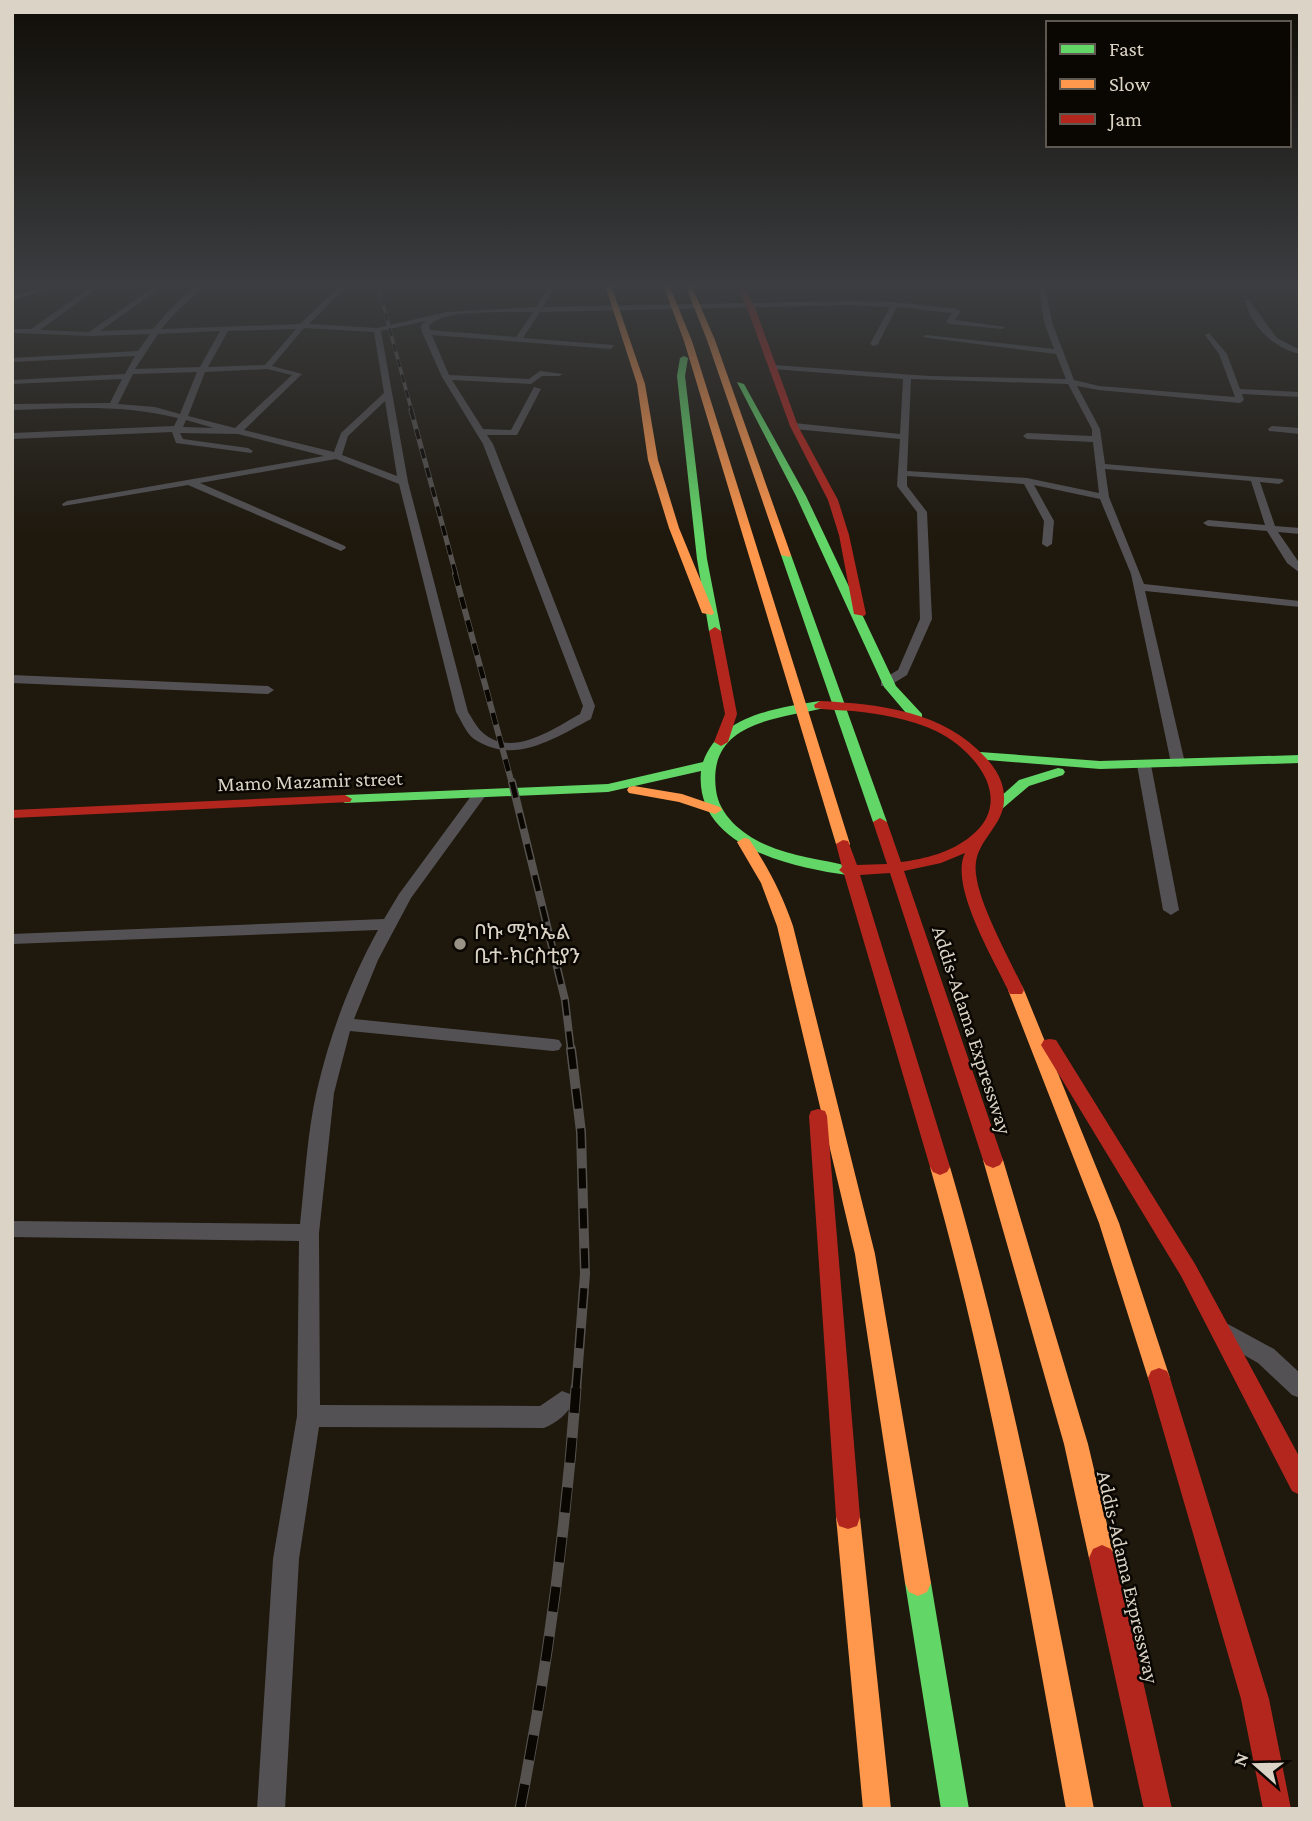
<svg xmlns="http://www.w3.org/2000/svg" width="1312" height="1821" viewBox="0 0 1312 1821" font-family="'Crimson Pro','Noto Sans Ethiopic',serif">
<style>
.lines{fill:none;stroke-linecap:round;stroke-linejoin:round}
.street{fill:#535154;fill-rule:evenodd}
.fast{fill:#63d668;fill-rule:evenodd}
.slow{fill:#ff974d;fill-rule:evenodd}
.jam{fill:#b3261e;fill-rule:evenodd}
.rail-far5-casing{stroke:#55524f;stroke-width:3.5}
.rail-far4-casing{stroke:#55524f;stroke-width:5}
.rail-far3-casing{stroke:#55524f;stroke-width:6}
.rail-far2-casing{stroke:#55524f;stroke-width:8}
.rail-far1-casing{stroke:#55524f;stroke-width:10}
.rail-casing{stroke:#55524f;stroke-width:11}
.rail-far5{stroke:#0a0601;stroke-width:2.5;stroke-dasharray:8;stroke-linecap:butt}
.rail-far4{stroke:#0a0601;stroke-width:3.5;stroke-dasharray:10;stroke-linecap:butt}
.rail-far3{stroke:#0a0601;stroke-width:4.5;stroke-dasharray:12;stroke-linecap:butt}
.rail-far2{stroke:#0a0601;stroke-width:5;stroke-dasharray:16;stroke-linecap:butt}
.rail-far1{stroke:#0a0601;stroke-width:7;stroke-dasharray:20;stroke-linecap:butt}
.rail{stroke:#0a0601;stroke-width:9;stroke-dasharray:25;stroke-linecap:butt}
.poi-dot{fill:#999285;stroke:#0a0601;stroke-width:2.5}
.labels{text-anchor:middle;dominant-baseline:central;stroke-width:5;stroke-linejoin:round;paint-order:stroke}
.street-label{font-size:21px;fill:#dbd3c6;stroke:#0a0601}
.poi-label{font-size:21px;fill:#dbd3c6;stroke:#0a0601;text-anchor:start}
</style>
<rect width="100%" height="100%" fill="#1e180d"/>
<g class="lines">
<!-- street -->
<g class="street">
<polygon points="57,282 68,282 12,301 12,297"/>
<path d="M98,282H106L40,330L89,332L161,282H169L100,331L153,329C165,315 192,282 210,282L178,310L161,329L300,324L344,282H351L309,324L377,328L447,312L536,307L552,282H559L543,307L849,301L895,302L957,309L961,311L955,320L1006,327L1002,329L950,324L946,322L952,313L897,307L878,344L874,346L870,344L890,307L849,305L540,312L523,338L614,345L611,349L432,335L449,375L529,379L540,371L563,374L559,376H542L531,384L452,380L483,429L511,430L534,387L541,389L517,435H487L493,444L595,706L591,719C555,738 514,766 474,739C466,733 461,720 456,712L399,484L336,459L200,483L345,546L346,548L341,551L188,485L63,506L62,504L67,501L324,456L238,434L180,433L183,439L248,448L253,451L251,453L176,443L172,432L12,439V433L174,426L178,418C123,404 68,408 12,410V404L110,403L122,379L12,384V380L125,374L135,356L12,362V358L138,351L150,334L91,336L12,333V329H31ZM512,312H533L516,337L430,330L429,326C443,310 490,313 512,312ZM425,321L421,326L422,332L442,377L483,444L583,706L580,714C553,729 510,760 481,731C476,726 472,718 468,712L408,482L381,331ZM304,328L374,332L384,393L341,433L334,452L244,430L302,374L272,366ZM296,329L265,365L208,367L228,331ZM220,331L200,367L135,369L158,334ZM267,369L292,375L235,428L188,416L205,372ZM197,372L180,414L155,407L118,404L133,374ZM385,401L397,476L342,455L348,436ZM186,420L214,428L183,427Z"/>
<path d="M1038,282H1044L1052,322L1074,380L1099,386L1235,397L1219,354L1205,335L1209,333L1227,354L1240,389L1300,392V397L1242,394L1244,400L1240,403L1099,390L1077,386L1100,429L1105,464L1282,479L1284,481L1279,484L1260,482L1275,526L1300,528V534L1278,532L1300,564V573L1287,563L1267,531L1208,526L1203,523L1208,520L1265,525L1251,481L1105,469L1109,497L1144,584L1300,601V607L1145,591L1185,763L1183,766L1178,767L1171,763L1131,574L1100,499L1034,485L1054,521L1052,544L1047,547L1042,544L1044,521L1024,484L907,476V486L927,512L932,619L907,675L889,686H881V680L898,670L920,619L917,512L897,486L900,439L794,429L790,426L794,423L900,434L903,379L773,369L769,367L773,365L929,376L1066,379L1056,354L922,337L926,335L1054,349L1044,322ZM911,379L1068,384L1092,429V436L1027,433L1023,436L1027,439L1093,442L1099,493L1027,478L907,471Z"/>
<path d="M1245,300H1249L1277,338L1300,350V354C1274,349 1250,325 1245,300Z"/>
<polygon points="1272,426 1300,428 1300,434 1269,431 1268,429"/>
<polygon points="12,675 268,686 274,690 268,694 12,683"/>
<polygon points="1144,761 1151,765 1179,910 1171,915 1163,910 1137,765"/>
<path d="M479,791L486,795L411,898L378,960L354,1019L553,1039L559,1040L562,1045L559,1050L553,1051L350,1031L334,1093L319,1233L320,1405L540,1406L562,1391L570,1394L573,1402C568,1414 556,1423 544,1428L319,1427L299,1559L285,1809H257L273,1559L297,1416L299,1241L12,1237V1221L300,1224C305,1180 307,1133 317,1090C330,1034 350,981 378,930L12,944V934L384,919L399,894L474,792Z"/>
<polygon points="1226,1323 1274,1349 1300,1373 1300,1398 1292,1395 1258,1363 1218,1340 1215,1333 1218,1326"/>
</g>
<!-- fast -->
<g class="fast">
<polygon points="684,356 688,358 685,376 707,559 721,631 715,635 709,631 697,559 677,376 680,358"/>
<polygon points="737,382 744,384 806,496 896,686 922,714 922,720 912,720 884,687 796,496"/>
<polygon points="782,553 791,555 887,822 885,825 880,826 873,822 781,555"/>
<path d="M820,701L826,705L825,708C776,719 707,722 716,790C719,815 742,834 764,844C793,857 822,859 852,867L855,870L852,873L847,875C790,867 694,846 701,771L608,792L345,803L338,799L345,795L608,784L703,762C720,715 777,708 820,701Z"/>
<polygon points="980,752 1100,761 1300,755 1300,763 1100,769 975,759 973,756"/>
<polygon points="1058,768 1063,769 1065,772 1063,775 1029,786 1002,809 992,809 990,806 1019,780"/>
<polygon points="918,1570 927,1574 931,1583 969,1809 941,1809 905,1583 909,1574"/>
</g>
<!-- slow -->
<g class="slow">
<polygon points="604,282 610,282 645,384 658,460 679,528 714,613 712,615 702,613 669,528 648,460 637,384"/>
<polygon points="662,282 668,282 692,341 850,844 848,847 843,848 836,844 684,341"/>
<polygon points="684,282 690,282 715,340 791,555 790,557 781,555 707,340"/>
<polygon points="634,786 682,794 720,807 722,810 715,814 679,802 629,793 627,790 629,787"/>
<path d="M744,838L749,839C768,867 782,894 793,926L875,1254L931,1583L927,1592L918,1596L909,1592L905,1583L855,1254L777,926L761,883L737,842Z"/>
<polygon points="1016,984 1022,986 1024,990 1119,1223 1170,1378 1167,1385 1159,1388 1151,1385 1148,1378 1099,1223 1008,990 1010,986"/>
<polygon points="993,1152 1000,1155 1003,1160 1088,1444 1115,1558 1111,1567 1102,1571 1093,1567 1089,1558 1064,1444 983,1160 986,1155"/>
<path d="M940,1159L947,1162L950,1167C1012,1378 1053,1593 1094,1809H1066C1027,1593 990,1378 930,1167L933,1162Z"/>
<polygon points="848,1505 857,1508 860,1517 891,1809 863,1809 836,1517 839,1508"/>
</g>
<!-- jam -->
<g class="jam">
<polygon points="734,282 741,282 754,305 798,426 838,500 849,535 866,614 864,616 854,614 839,535 828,500 790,426 746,305"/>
<polygon points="715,627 721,631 737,714 728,742 721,746 714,742 725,714 709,631"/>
<path d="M820,701C879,704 944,711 986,758C997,770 1005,784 1004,801C1003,825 979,839 976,862C971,892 1011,961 1024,990L1022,994H1010L1008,990C993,958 949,885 965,853L941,863L904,871L1003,1160L1000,1165L993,1168L986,1165L983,1160L890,873L860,875L950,1167L947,1172L940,1175L933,1172L930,1167L844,874L839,870L842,867L836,844L843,840L848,841L857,865L887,864L873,822L880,818L887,822L901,862C925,859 952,852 971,836C1016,800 975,750 936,731C910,719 882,714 853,711C841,710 828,710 815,708L814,705Z"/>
<polygon points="345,795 352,799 350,802 12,818 12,810"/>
<polygon points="1050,1039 1056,1040 1195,1264 1300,1458 1300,1495 1292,1491 1181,1276 1041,1045 1044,1040"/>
<polygon points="818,1109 825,1111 827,1116 860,1517 857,1526 848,1529 839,1526 836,1517 809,1116 811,1111"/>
<polygon points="1159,1368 1167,1371 1170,1378 1269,1699 1291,1809 1263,1809 1241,1699 1148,1378 1151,1371"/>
<polygon points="1102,1545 1111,1549 1115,1558 1172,1809 1144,1809 1089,1558 1093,1549"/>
</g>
<defs>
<polyline id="rail-far5" points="377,282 412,412"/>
<polyline id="rail-far4" points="411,410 456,575"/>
<polyline id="rail-far3" points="455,574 512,784"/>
<polyline id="rail-far2" points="512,782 565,1000 571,1050"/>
<polyline id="rail-far1" points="571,1049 581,1132 585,1274 576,1390"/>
<path id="rail" d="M520,1809C547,1670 566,1529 576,1388"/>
</defs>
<!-- rail-far5 casing -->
<use href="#rail-far5" class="rail-far5-casing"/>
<!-- rail-far4 casing -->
<use href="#rail-far4" class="rail-far4-casing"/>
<!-- rail-far3 casing -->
<use href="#rail-far3" class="rail-far3-casing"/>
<!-- rail-far2 casing -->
<use href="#rail-far2" class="rail-far2-casing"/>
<!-- rail-far1 casing -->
<use href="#rail-far1" class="rail-far1-casing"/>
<!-- rail casing -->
<use href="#rail" class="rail-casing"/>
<!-- rail-far5 -->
<use href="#rail-far5" class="rail-far5"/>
<!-- rail-far4 -->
<use href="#rail-far4" class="rail-far4"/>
<!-- rail-far3 -->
<use href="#rail-far3" class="rail-far3"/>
<!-- rail-far2 -->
<use href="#rail-far2" class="rail-far2"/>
<!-- rail-far1 -->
<use href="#rail-far1" class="rail-far1"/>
<!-- rail -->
<use href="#rail" class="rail"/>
</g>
<!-- sky -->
<linearGradient id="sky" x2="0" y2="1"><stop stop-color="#100d07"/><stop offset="0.53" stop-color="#3b3d40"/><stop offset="1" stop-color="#3b3d40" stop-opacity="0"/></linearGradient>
<rect width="1312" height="537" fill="url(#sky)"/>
<!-- markers -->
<circle class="poi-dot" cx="460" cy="944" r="7"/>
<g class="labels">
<!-- street labels -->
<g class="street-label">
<text transform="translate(310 781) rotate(-2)">Mamo Mazamir street</text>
<text transform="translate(972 1030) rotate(72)">Addis-Adama Expressway</text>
<text transform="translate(1128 1577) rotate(77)">Addis-Adama Expressway</text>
</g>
<!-- poi labels -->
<g class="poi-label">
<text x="474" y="932">ቦኩ ሚካኤል<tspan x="474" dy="24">ቤተ-ክርስቲያን</tspan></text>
</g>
</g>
<!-- border -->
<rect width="1312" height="1821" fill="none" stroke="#dbd3c6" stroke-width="28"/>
<!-- legend -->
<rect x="1046" y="21" width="245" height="126" fill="#0a0601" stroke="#5e5850" stroke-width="2"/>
<rect x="1060" y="44" width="35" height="10" fill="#63d668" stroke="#5e5850" stroke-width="2"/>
<text x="1109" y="56" font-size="21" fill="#dbd3c6">Fast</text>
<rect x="1060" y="79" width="35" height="10" fill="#ff974d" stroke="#5e5850" stroke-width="2"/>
<text x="1109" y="91" font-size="21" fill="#dbd3c6">Slow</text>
<rect x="1060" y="114" width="35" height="10" fill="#b3261e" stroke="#5e5850" stroke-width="2"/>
<text x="1109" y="126" font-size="21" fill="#dbd3c6">Jam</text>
<!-- north arrow -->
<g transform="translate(1256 1765) rotate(290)" stroke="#0a0601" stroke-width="5" paint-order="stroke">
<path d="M0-5L12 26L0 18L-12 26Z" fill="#dbd3c6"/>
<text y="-10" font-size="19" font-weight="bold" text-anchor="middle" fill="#dbd3c6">N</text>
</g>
</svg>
